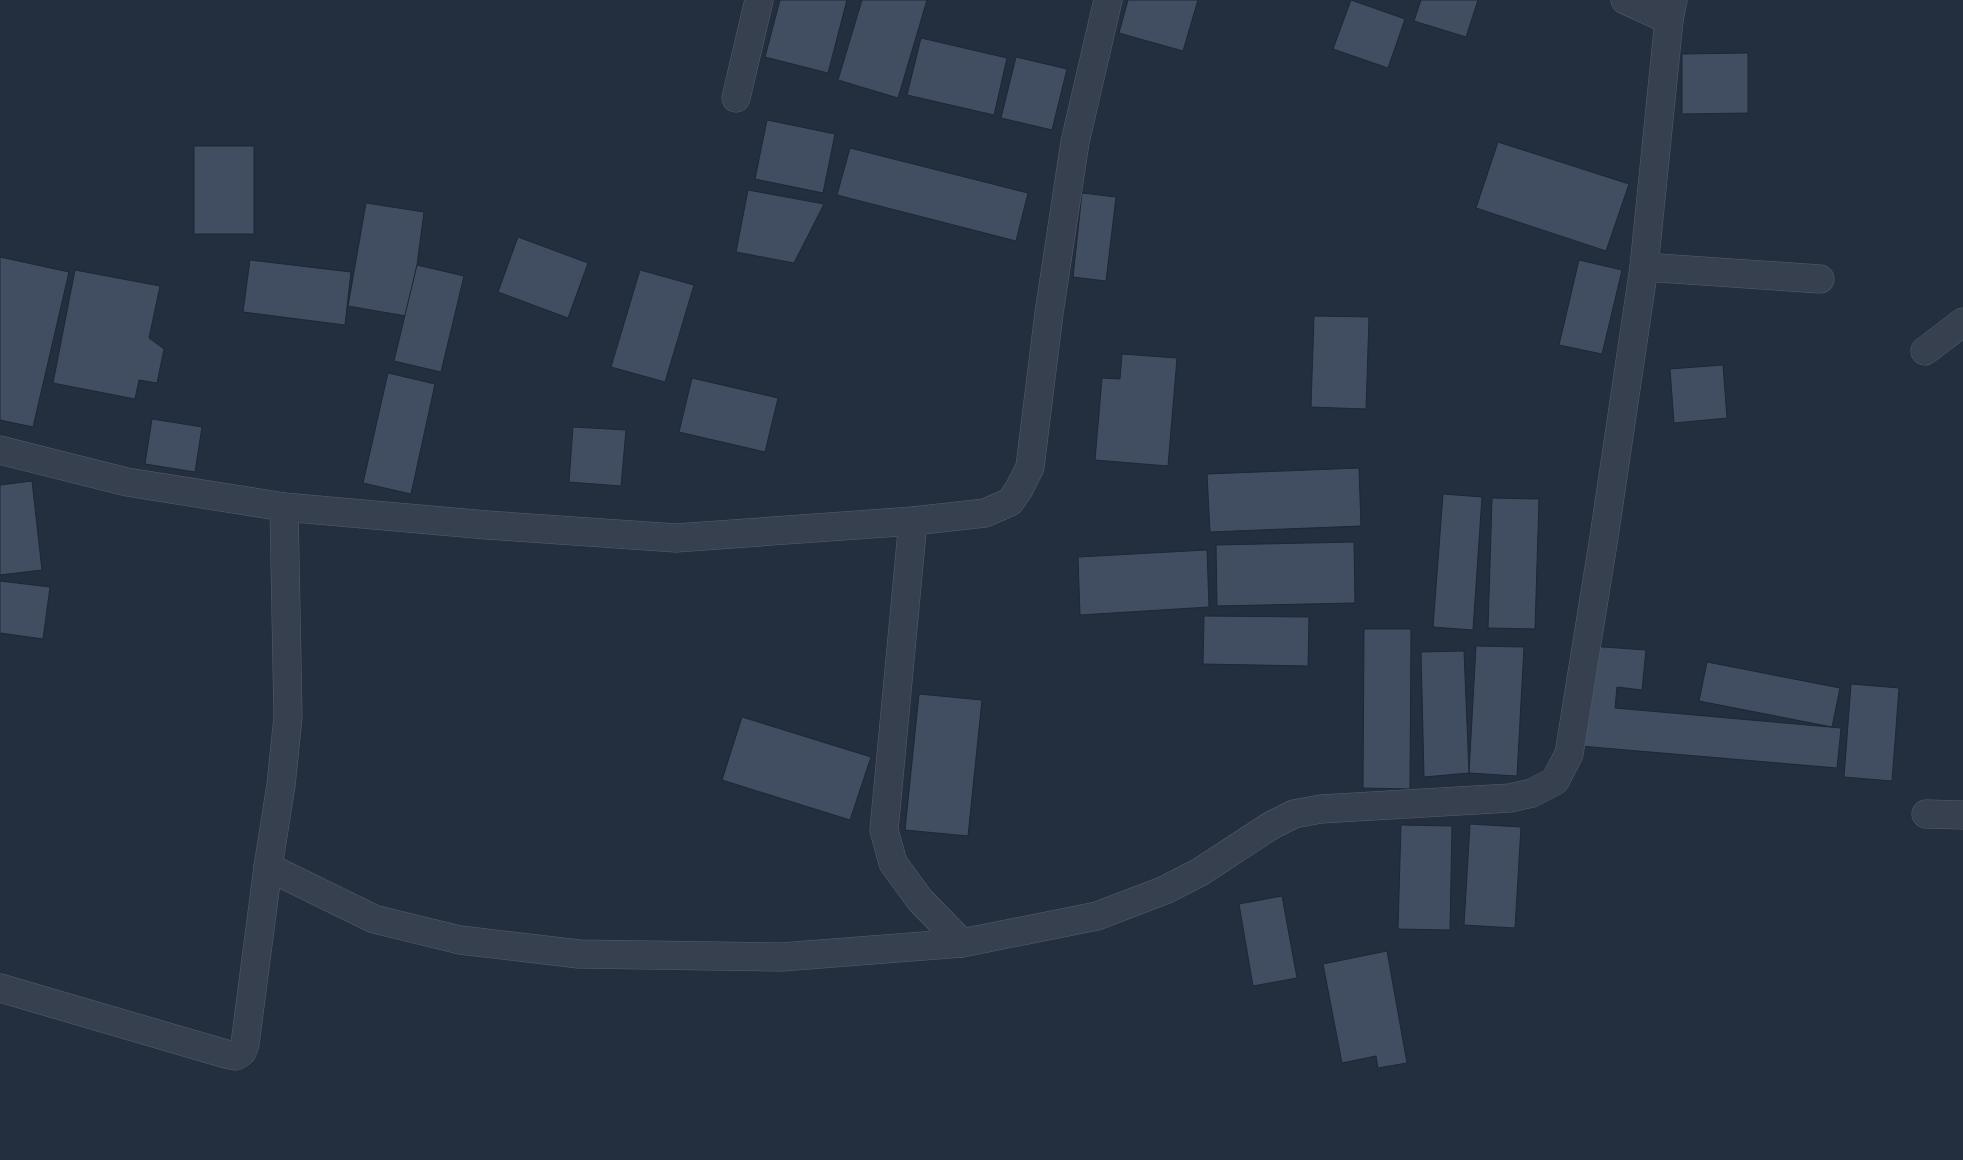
<svg xmlns="http://www.w3.org/2000/svg" width="1963" height="1160" viewBox="0 0 1963 1160" font-family="Ubuntu,sans-serif">
<style>
.building{fill:#414e61;stroke:#1e2735}
.lines{fill:none;stroke-linecap:round;stroke-linejoin:round}
.minor-casing{stroke:#555e6c;stroke-width:29}
.minor{stroke:#37404e;stroke-width:28}
</style>
<rect width="100%" height="100%" fill="#232e3f"/>
<!-- building -->
<g class="building">
<polygon points="780,0 847,0 828,73 765,57"/>
<polygon points="862,0 927,0 898,98 838,80"/>
<polygon points="1128,0 1198,0 1183,51 1119,33"/>
<polygon points="1351,0 1405,19 1388,68 1333,49"/>
<polygon points="1421,0 1478,0 1466,37 1414,21"/>
<polygon points="921,38 1007,58 994,115 907,95"/>
<polygon points="1748,53 1748,113 1682,114 1682,54"/>
<polygon points="1016,57 1067,69 1052,130 1001,118"/>
<polygon points="767,120 835,134 823,193 755,179"/>
<polygon points="1498,142 1629,184 1606,251 1476,208"/>
<rect x="194" y="146" width="60" height="88"/>
<polygon points="850,148 1028,193 1016,241 837,195"/>
<polygon points="748,190 824,204 794,263 736,252"/>
<polygon points="1082,193 1116,197 1106,281 1073,277"/>
<polygon points="366,203 424,212 417,265 406,316 348,306"/>
<polygon points="518,237 588,263 568,318 498,292"/>
<polygon points="0,257 69,272 33,427 0,420"/>
<polygon points="250,260 351,272 345,325 243,312"/>
<polygon points="1579,260 1622,270 1602,354 1559,345"/>
<polygon points="417,265 464,276 441,372 394,361"/>
<polygon points="75,270 160,286 149,338 164,349 157,383 139,380 135,399 53,383"/>
<polygon points="640,270 694,285 665,382 611,367"/>
<polygon points="1314,316 1369,317 1366,409 1311,407"/>
<polygon points="1122,354 1177,358 1168,466 1095,460 1102,378 1120,379"/>
<polygon points="1723,365 1727,418 1674,423 1670,369"/>
<polygon points="388,373 435,384 411,494 363,483"/>
<polygon points="692,378 778,398 765,452 679,432"/>
<polygon points="152,419 202,427 195,472 145,464"/>
<polygon points="573,427 626,430 621,486 569,482"/>
<polygon points="1359,468 1361,526 1210,532 1207,474"/>
<polygon points="32,481 42,570 0,575 0,485"/>
<polygon points="1443,494 1482,497 1473,630 1433,627"/>
<polygon points="1492,498 1539,499 1535,629 1488,628"/>
<polygon points="1354,542 1355,603 1217,606 1216,545"/>
<polygon points="1207,550 1209,607 1080,615 1078,557"/>
<polygon points="0,581 50,587 43,639 0,633"/>
<polygon points="1204,616 1309,617 1308,666 1203,664"/>
<polygon points="1364,629 1411,629 1410,789 1363,788"/>
<polygon points="1476,646 1524,647 1517,776 1469,773"/>
<polygon points="1589,646 1646,650 1642,690 1617,687 1615,708 1841,728 1837,768 1580,746"/>
<polygon points="1464,651 1469,773 1424,777 1421,652"/>
<polygon points="1707,662 1840,688 1832,727 1699,701"/>
<polygon points="1851,684 1899,688 1892,781 1844,777"/>
<polygon points="919,694 982,700 968,836 905,830"/>
<polygon points="742,717 871,757 850,820 722,780"/>
<polygon points="1470,824 1521,827 1515,928 1464,925"/>
<polygon points="1401,825 1452,826 1450,930 1398,929"/>
<polygon points="1282,896 1297,978 1253,986 1239,904"/>
<polygon points="1387,951 1407,1063 1378,1068 1376,1056 1342,1063 1323,964"/>
</g>
<g class="lines">
<defs>
<g id="minor">
<polyline points="1625,0 1669,20"/>
<polyline points="736,98 759,0"/>
<polyline points="1644,267 1820,279"/>
<polyline points="1925,351 1963,322"/>
<polyline points="0,450 127,482 284,507 487,525 676,538 913,521 985,513 1010,502 1019,489 1030,467 1049,313 1075,142 1108,0"/>
<polyline points="913,521 884,830 893,863 920,900 962,943"/>
<polyline points="1926,814 1963,815"/>
<polyline points="268,867 374,919 460,940 579,954 782,957 962,943 1097,916 1165,890 1200,872 1272,825 1294,814 1321,809 1510,798 1532,793 1555,781 1569,754 1604,537 1644,267 1669,20 1673,0"/>
<polyline points="0,988 226,1054 236,1056 242,1052 245,1044 268,867 281,785 288,717 284,507"/>
</g>
</defs>
<!-- minor casing -->
<use href="#minor" class="minor-casing"/>
<!-- minor -->
<use href="#minor" class="minor"/>
</g>
</svg>
